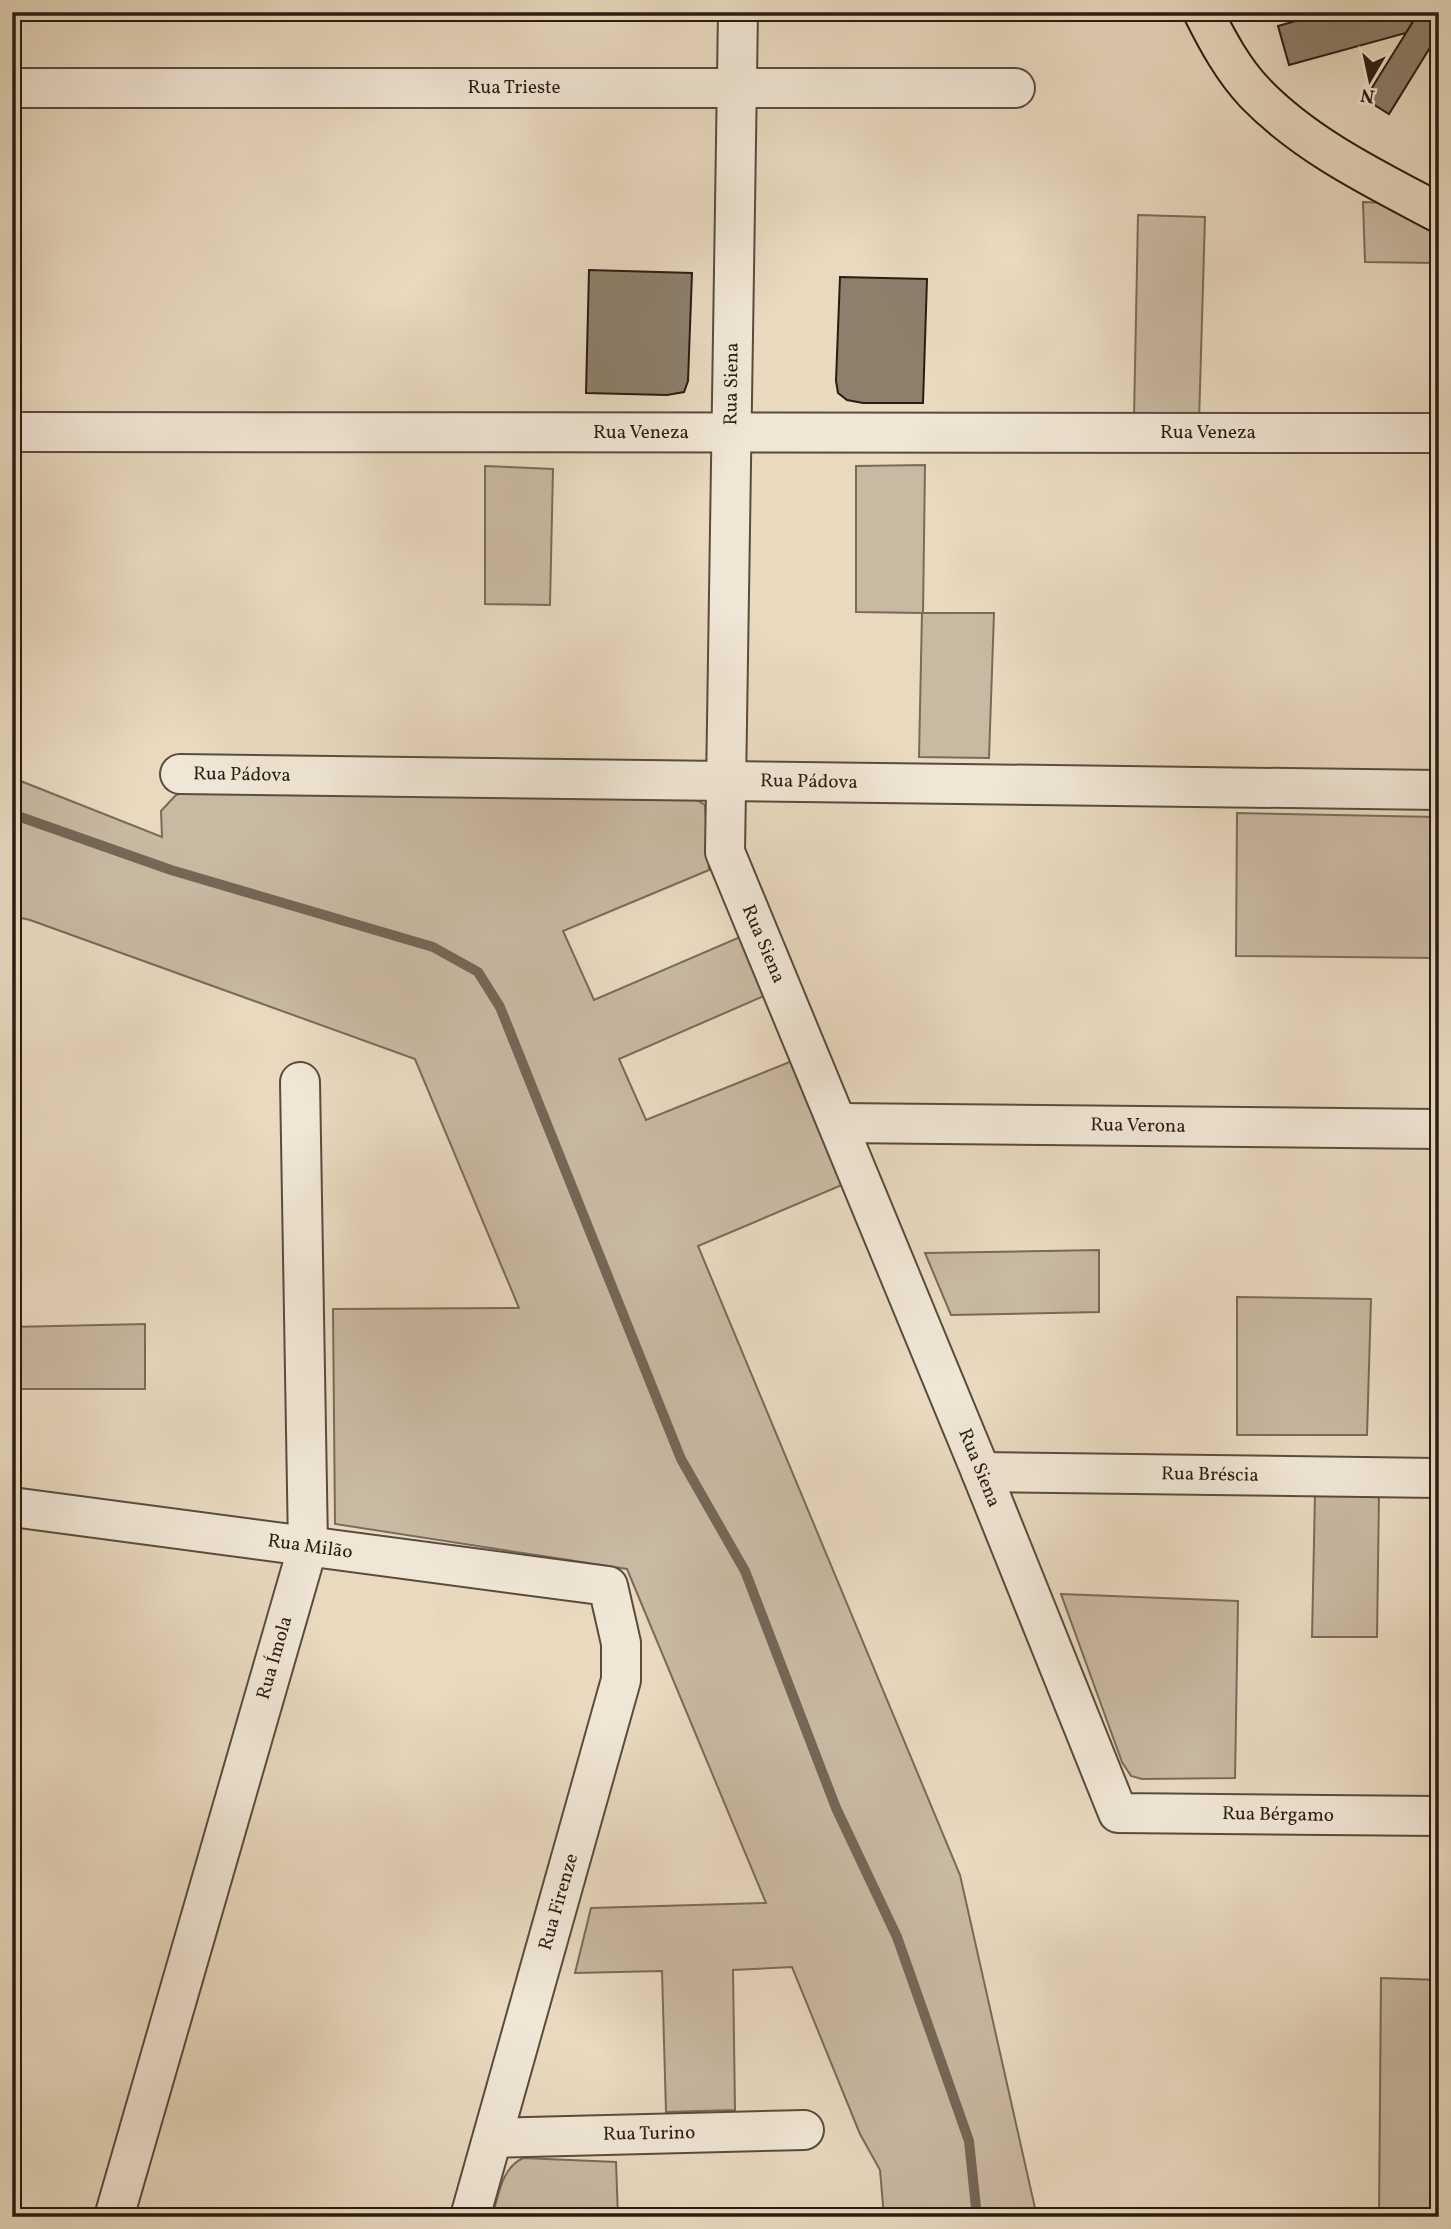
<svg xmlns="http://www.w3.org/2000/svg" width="1451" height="2229" viewBox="0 0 1451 2229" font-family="Vollkorn,serif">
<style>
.green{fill:#c8b9a2;stroke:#786b5a;stroke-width:2}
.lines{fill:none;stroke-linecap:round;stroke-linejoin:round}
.stream{stroke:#756756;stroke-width:10}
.building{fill:#8c7f6c;stroke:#291d12;stroke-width:2}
.minor-casing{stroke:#594c3d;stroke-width:42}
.major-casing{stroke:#291d12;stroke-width:42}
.minor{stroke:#f0e6d5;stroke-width:38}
.major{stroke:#e8d9bf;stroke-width:38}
.labels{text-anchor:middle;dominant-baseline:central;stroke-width:5;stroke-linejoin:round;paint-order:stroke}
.street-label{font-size:19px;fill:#291d12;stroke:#f0e6d5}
</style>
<rect width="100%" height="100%" fill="#e8d9bf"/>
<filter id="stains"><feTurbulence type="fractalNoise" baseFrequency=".00286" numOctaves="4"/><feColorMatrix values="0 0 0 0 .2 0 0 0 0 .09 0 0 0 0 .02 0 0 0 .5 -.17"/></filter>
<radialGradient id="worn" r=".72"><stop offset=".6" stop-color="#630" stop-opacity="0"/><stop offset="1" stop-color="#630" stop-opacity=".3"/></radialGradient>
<!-- green -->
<g class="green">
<polygon points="1363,202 1416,204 1439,216 1439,372 1436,263 1365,262"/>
<polygon points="1138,215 1205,217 1199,422 1134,419"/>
<polygon points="925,465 923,613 994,613 989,758 919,757 922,613 856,612 856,466"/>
<polygon points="485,466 553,469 550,605 485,604"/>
<polygon points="12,722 21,725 13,778 162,837 161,811 176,795 192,790 697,800 705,805 709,870 563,931 594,1000 740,937 764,996 619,1059 646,1120 792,1061 842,1185 698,1246 960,1875 1037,2217 884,2217 880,2170 860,2134 792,1967 733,1970 735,2110 666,2112 662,1971 575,1973 591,1908 766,1903 627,1569 335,1524 333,1309 519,1308 415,1059 30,920 12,916"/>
<polygon points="1237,813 1437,817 1435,958 1236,956"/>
<polygon points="1099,1250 1099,1312 951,1315 925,1253"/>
<polygon points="1237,1297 1371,1299 1367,1435 1237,1435"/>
<polygon points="145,1324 145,1389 12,1389 12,1327"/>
<polygon points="1315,1494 1379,1494 1377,1637 1312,1637"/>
<polygon points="1061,1594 1238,1601 1235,1778 1142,1779 1131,1776 1122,1762"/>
<polygon points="1381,1978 1439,1980 1439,2217 1379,2217"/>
<path d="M523,2158L616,2162L618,2217H492C499,2194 501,2169 523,2158Z"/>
</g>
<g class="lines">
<!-- stream -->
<polyline class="stream" points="12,814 171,870 433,947 478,972 500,1007 681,1459 745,1571 836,1808 897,1937 969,2141 977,2217"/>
</g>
<!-- building -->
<g class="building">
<polygon points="1328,12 1419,12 1406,33 1289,65 1278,26"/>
<polygon points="1419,12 1425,12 1439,21 1439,33 1389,114 1365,99"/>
<polygon points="589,270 692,273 688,381 684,392 667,395 586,393"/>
<polygon points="840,277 927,279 923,403 863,403 847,400 838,393 836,381"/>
</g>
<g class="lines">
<defs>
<g id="minor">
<polyline points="738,12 725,852 981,1472 1118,1813 1439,1816"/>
<polyline points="12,88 1015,88"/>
<polyline points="12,432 1439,433"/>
<polyline points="180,774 1439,790"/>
<polyline points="838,1123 1439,1129"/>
<polyline points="981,1472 1439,1478"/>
<polyline points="12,1507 608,1586 621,1643 621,1680 470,2217"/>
<polyline points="493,2138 804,2130"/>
<polyline points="114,2217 308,1546 300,1082"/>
</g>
<path id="major" d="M1203,12C1217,40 1233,70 1255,93C1306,146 1375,179 1439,213"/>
</defs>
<!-- minor casing -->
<use href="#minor" class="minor-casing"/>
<!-- major casing -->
<use href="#major" class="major-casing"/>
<!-- minor -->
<use href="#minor" class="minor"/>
<!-- major -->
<use href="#major" class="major"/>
</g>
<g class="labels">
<!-- street labels -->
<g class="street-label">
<text x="514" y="88">Rua Trieste</text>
<text transform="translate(732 384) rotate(-89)">Rua Siena</text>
<text x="641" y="433">Rua Veneza</text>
<text x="1208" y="433">Rua Veneza</text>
<text transform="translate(242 775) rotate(1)">Rua Pádova</text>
<text transform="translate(809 782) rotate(1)">Rua Pádova</text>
<text transform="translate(763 944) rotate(67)">Rua Siena</text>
<text transform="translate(1138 1126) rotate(1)">Rua Verona</text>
<text transform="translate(979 1468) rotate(68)">Rua Siena</text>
<text transform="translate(1210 1475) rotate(1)">Rua Bréscia</text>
<text transform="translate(310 1547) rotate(8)">Rua Milão</text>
<text transform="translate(275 1658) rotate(-74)">Rua Ímola</text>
<text transform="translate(1278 1815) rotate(1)">Rua Bérgamo</text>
<text transform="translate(559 1902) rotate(-74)">Rua Firenze</text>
<text transform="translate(649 2134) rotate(-1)">Rua Turino</text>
</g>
</g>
<!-- margin -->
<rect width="1451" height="2229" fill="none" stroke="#e8d9bf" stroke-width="42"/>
<rect x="14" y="14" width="1423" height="2201" fill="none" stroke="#291d12" stroke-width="3.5"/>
<rect x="21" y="21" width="1409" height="2187" fill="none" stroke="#291d12" stroke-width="2"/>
<!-- north arrow -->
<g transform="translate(1370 80) rotate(189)" stroke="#f0e6d5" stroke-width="5" paint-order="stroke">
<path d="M0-5L12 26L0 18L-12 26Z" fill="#291d12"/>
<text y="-10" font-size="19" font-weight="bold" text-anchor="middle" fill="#291d12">N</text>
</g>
<rect width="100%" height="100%" filter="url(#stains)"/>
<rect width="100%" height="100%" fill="url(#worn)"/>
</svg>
